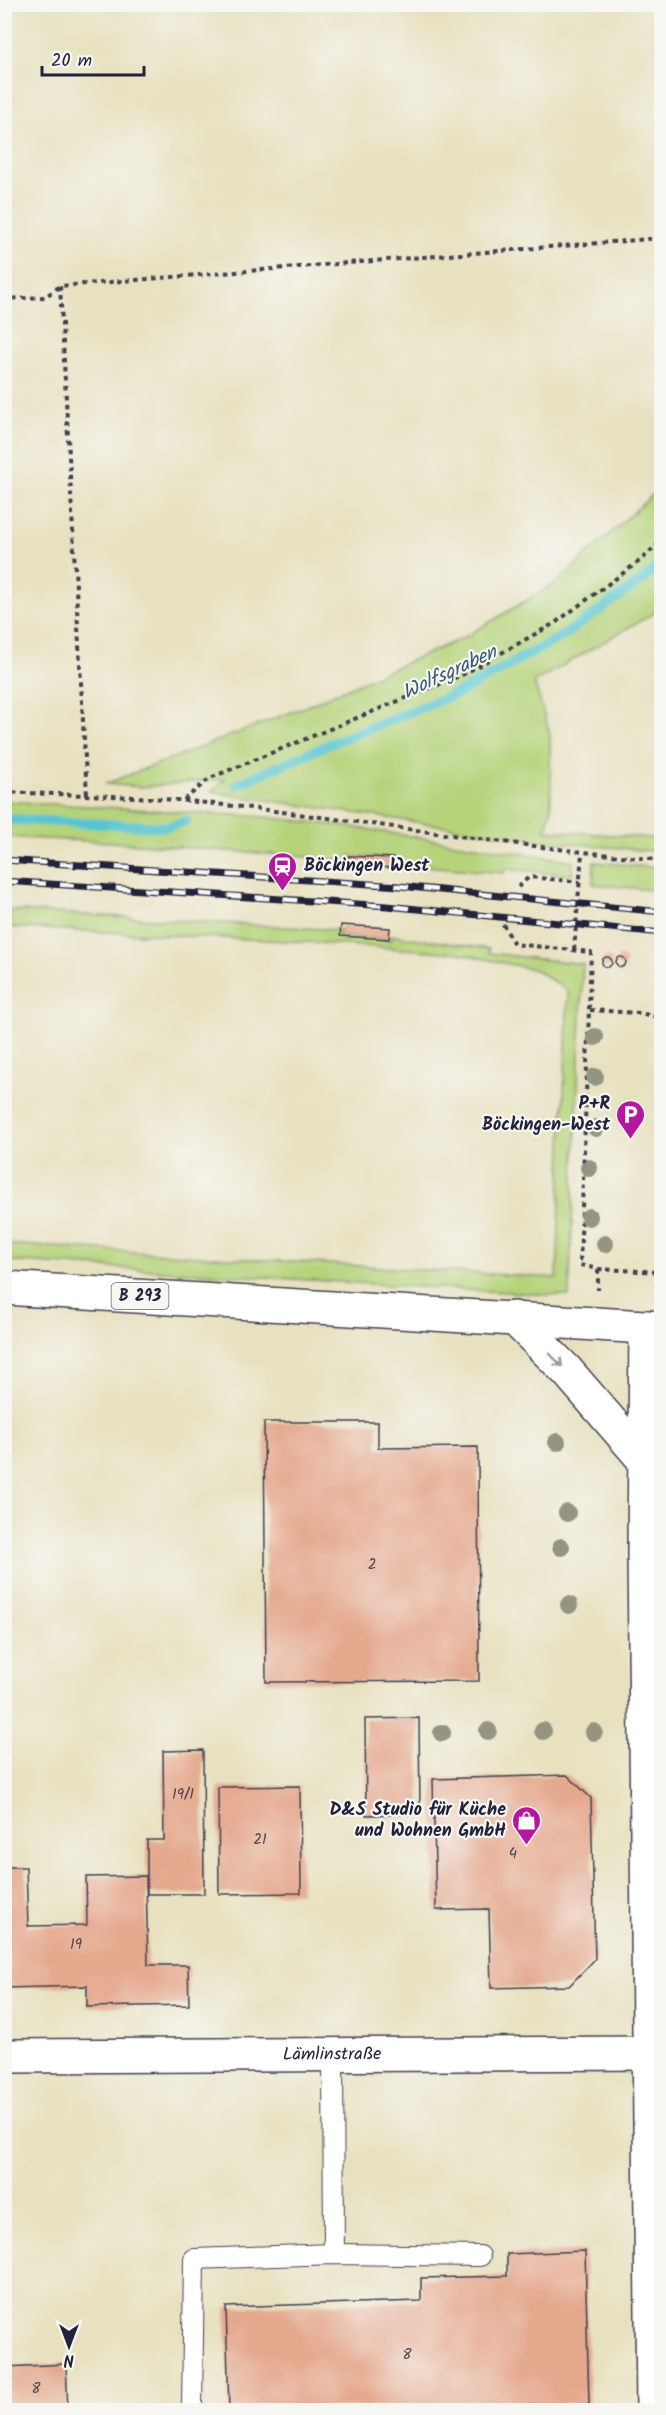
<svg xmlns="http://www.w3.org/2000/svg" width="666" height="2415" viewBox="0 0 666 2415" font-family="Kalam,sans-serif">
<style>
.green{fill:#b6d37a;stroke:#6c7a5a;stroke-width:1.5}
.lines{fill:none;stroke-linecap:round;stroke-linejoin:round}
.stream{stroke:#59c6d0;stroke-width:10}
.building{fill:#e5a98e}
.service-casing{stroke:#403f4f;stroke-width:22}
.minor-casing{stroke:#403f4f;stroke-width:36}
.primary-casing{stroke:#403f4f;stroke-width:36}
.path{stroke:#403f4f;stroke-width:4;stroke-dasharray:4.5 4.5;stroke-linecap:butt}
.service{stroke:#fff;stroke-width:20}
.minor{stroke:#fff;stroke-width:33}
.primary{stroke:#fff;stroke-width:33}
.rail-casing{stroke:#22223b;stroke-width:7}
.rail{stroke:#f6f6f2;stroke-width:4.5;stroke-dasharray:14;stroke-linecap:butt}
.tree{fill:#939581}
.oneway{stroke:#9c9ca7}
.labels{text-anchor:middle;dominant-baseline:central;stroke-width:4.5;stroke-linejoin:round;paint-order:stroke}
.number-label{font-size:15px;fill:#534450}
.shield{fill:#f6f6f2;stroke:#626272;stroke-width:1.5}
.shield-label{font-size:16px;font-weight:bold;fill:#22223b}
.poi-label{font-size:18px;font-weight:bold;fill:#22223b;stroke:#f6f6f2;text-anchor:end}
.street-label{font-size:18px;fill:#22223b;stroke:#f6f6f2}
.water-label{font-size:20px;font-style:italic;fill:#355b6f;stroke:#f6f6f2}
</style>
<rect width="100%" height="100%" fill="#f6f6f2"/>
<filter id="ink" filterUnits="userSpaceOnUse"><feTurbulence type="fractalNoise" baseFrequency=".0167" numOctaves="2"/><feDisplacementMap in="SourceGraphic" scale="12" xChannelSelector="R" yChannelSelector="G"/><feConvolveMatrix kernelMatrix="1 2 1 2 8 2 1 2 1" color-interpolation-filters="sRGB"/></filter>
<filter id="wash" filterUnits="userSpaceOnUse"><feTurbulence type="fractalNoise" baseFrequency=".008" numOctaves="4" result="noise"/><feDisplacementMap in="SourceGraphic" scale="24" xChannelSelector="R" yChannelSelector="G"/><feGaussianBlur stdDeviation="1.35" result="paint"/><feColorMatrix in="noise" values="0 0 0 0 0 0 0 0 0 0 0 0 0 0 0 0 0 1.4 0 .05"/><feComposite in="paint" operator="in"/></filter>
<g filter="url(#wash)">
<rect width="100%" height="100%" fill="#e8e1c0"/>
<!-- green -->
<g class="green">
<polygon points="661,487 661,609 534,682 550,734 551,810 546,830 661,839 661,852 545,841 212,792 225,779 142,787 105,784 302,708 463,638 556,583"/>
<polygon points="4,801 266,817 351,827 573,861 572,875 505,869 504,873 394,863 394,858 348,856 348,860 112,842 5,837"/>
<polygon points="594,862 661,868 661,891 593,884"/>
<polygon points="4,910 339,930 339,936 392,940 392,935 489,949 489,953 583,964 569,1296 5,1261 5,1244 557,1278 568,991 536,970 458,953 305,942 5,927"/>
</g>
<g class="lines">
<!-- stream -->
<g class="stream">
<polyline points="236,785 327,745 460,692 564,635 643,580 662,563"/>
<polyline points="4,819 166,827 186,821"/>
</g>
</g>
<g id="blocks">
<!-- building -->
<g class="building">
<polygon points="348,856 394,858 394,868 348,865"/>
<polygon points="341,925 390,928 389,939 340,936"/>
<circle cx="607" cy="962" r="5"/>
<circle cx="621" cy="962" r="5"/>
<polygon points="264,1422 378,1422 378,1448 478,1447 479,1681 266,1682"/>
<polygon points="419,1718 420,1814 366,1815 365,1719"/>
<polygon points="203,1750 204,1894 147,1894 147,1840 164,1840 163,1751"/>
<polygon points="567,1775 591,1798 595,1959 569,1986 491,1988 489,1909 436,1910 433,1779"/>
<polygon points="300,1786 301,1893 219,1894 218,1787"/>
<polygon points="4,1867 26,1867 28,1926 87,1925 86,1877 146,1876 148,1965 188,1965 189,2005 87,2007 87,1986 4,1988"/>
<polygon points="585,2251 589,2404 229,2410 226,2307 421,2301 421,2278 507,2276 507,2254"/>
<polygon points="66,2364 68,2410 5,2410 5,2367"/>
</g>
</g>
</g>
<g filter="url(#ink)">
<use href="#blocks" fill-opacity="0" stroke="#403f4f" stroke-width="1.5"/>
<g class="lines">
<defs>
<g id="service">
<polyline points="333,2055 334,2254"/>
<polyline points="192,2410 194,2259 334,2254 480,2256"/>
</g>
<g id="minor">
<polyline points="646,1327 644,1551 653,2410"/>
<path id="s1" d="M4,2056L662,2053"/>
</g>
<g id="primary">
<polyline points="4,1288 662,1328"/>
<polyline points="514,1318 567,1371 645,1461"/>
</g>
</defs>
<!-- service casing -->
<use href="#service" class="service-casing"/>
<!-- minor casing -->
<use href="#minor" class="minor-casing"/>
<!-- primary casing -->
<use href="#primary" class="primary-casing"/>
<!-- path -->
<g class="path">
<polyline points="60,286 87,796"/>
<polyline points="4,299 45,297 60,286 662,238"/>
<path d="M4,792C65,795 126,795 187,801C345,817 503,846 662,860"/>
<polyline points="184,800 210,778 462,675 555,623 641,560 662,540"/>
<polyline points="518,887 529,877 580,882"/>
<polyline points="503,924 514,944 591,952 580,1265 598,1269 598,1290"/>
<polyline points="574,950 582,853"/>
<polyline points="590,1010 639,1013 662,1018"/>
<polyline points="598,1269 662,1272"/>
</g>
<!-- service -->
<use href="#service" class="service"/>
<!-- minor -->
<use href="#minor" class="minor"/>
<!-- primary -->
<use href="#primary" class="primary"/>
<defs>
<g id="rail">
<polyline points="4,860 400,886 662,912"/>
<polyline points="4,881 387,906 662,933"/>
</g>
</defs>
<!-- rail casing -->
<use href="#rail" class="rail-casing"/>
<!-- rail -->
<use href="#rail" class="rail"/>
</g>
<!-- trees -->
<g class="tree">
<circle cx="595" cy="1037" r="9"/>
<circle cx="595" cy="1077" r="9"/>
<circle cx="596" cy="1128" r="9"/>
<circle cx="589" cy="1168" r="9"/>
<circle cx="589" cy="1217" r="9"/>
<circle cx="605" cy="1244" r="9"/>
<circle cx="557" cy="1442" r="9"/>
<circle cx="567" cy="1513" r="9"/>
<circle cx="561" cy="1547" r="9"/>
<circle cx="569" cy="1605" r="9"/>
<circle cx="488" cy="1731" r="9"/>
<circle cx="543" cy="1731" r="9"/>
<circle cx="594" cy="1732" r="9"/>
<circle cx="442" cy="1733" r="9"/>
</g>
<!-- one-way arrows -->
<defs><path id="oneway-shaft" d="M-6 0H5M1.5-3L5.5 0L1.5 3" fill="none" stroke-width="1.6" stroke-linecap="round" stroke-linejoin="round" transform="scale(1.5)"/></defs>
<use class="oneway" href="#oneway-shaft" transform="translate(556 1360) rotate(45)"/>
</g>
<!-- icons -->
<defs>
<symbol id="station-pin" viewBox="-11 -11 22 30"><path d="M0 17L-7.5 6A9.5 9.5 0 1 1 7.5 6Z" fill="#b5179e" stroke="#f6f6f2"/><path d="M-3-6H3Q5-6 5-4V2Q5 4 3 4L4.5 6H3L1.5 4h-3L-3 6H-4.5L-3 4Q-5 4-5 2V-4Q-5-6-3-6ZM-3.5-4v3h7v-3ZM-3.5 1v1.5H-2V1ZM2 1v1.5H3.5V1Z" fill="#fff"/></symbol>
<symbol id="parking-pin" viewBox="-11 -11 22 30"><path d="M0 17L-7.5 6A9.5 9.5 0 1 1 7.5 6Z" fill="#b5179e" stroke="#f6f6f2"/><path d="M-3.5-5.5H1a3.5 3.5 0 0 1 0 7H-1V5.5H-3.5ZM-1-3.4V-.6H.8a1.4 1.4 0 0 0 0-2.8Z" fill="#fff"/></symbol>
<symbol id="shop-pin" viewBox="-11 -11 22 30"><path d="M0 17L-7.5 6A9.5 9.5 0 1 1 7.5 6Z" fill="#b5179e" stroke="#f6f6f2"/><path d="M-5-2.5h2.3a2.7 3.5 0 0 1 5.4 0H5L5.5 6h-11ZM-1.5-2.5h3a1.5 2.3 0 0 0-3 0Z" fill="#fff"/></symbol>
</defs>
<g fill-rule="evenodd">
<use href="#station-pin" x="266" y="850" width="33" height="45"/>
<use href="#parking-pin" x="614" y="1098" width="33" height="45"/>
<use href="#shop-pin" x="510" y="1804" width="33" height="45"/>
</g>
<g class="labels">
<!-- number labels -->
<g class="number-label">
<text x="372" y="1565">2</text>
<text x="183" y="1795">19/1</text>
<text x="260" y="1840">21</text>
<text x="513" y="1854">4</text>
<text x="76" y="1945">19</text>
<text x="407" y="2355">8</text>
<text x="36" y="2389">8</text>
</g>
<!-- shield labels -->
<rect class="shield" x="111.5" y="1283" width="57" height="26" rx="4.5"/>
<g class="shield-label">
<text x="140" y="1296">B 293</text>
</g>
<!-- poi labels -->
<g class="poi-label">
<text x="304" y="866" text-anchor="start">Böckingen West</text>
<text x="610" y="1104">P+R<tspan x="610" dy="21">Böckingen-West</tspan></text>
<text x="506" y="1810">D&amp;S Studio für Küche<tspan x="506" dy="21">und Wohnen GmbH</tspan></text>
</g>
<!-- street labels -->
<g class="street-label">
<text stroke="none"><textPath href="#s1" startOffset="328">Lämlinstraße</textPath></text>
</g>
<!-- water labels -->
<g class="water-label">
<text transform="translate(450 673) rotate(-25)">Wolfsgraben</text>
</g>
</g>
<!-- margin -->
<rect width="666" height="2415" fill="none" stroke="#f6f6f2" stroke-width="24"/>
<!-- north arrow -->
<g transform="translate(69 2346) rotate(180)" stroke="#f6f6f2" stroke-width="4.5" paint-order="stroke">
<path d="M0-4.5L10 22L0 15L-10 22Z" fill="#22223b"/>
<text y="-9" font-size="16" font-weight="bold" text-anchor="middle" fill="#22223b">N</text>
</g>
<!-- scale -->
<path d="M42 66v9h102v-9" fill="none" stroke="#22223b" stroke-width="3"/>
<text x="51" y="66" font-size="18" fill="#22223b" stroke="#f6f6f2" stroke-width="4.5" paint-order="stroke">20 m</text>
</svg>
